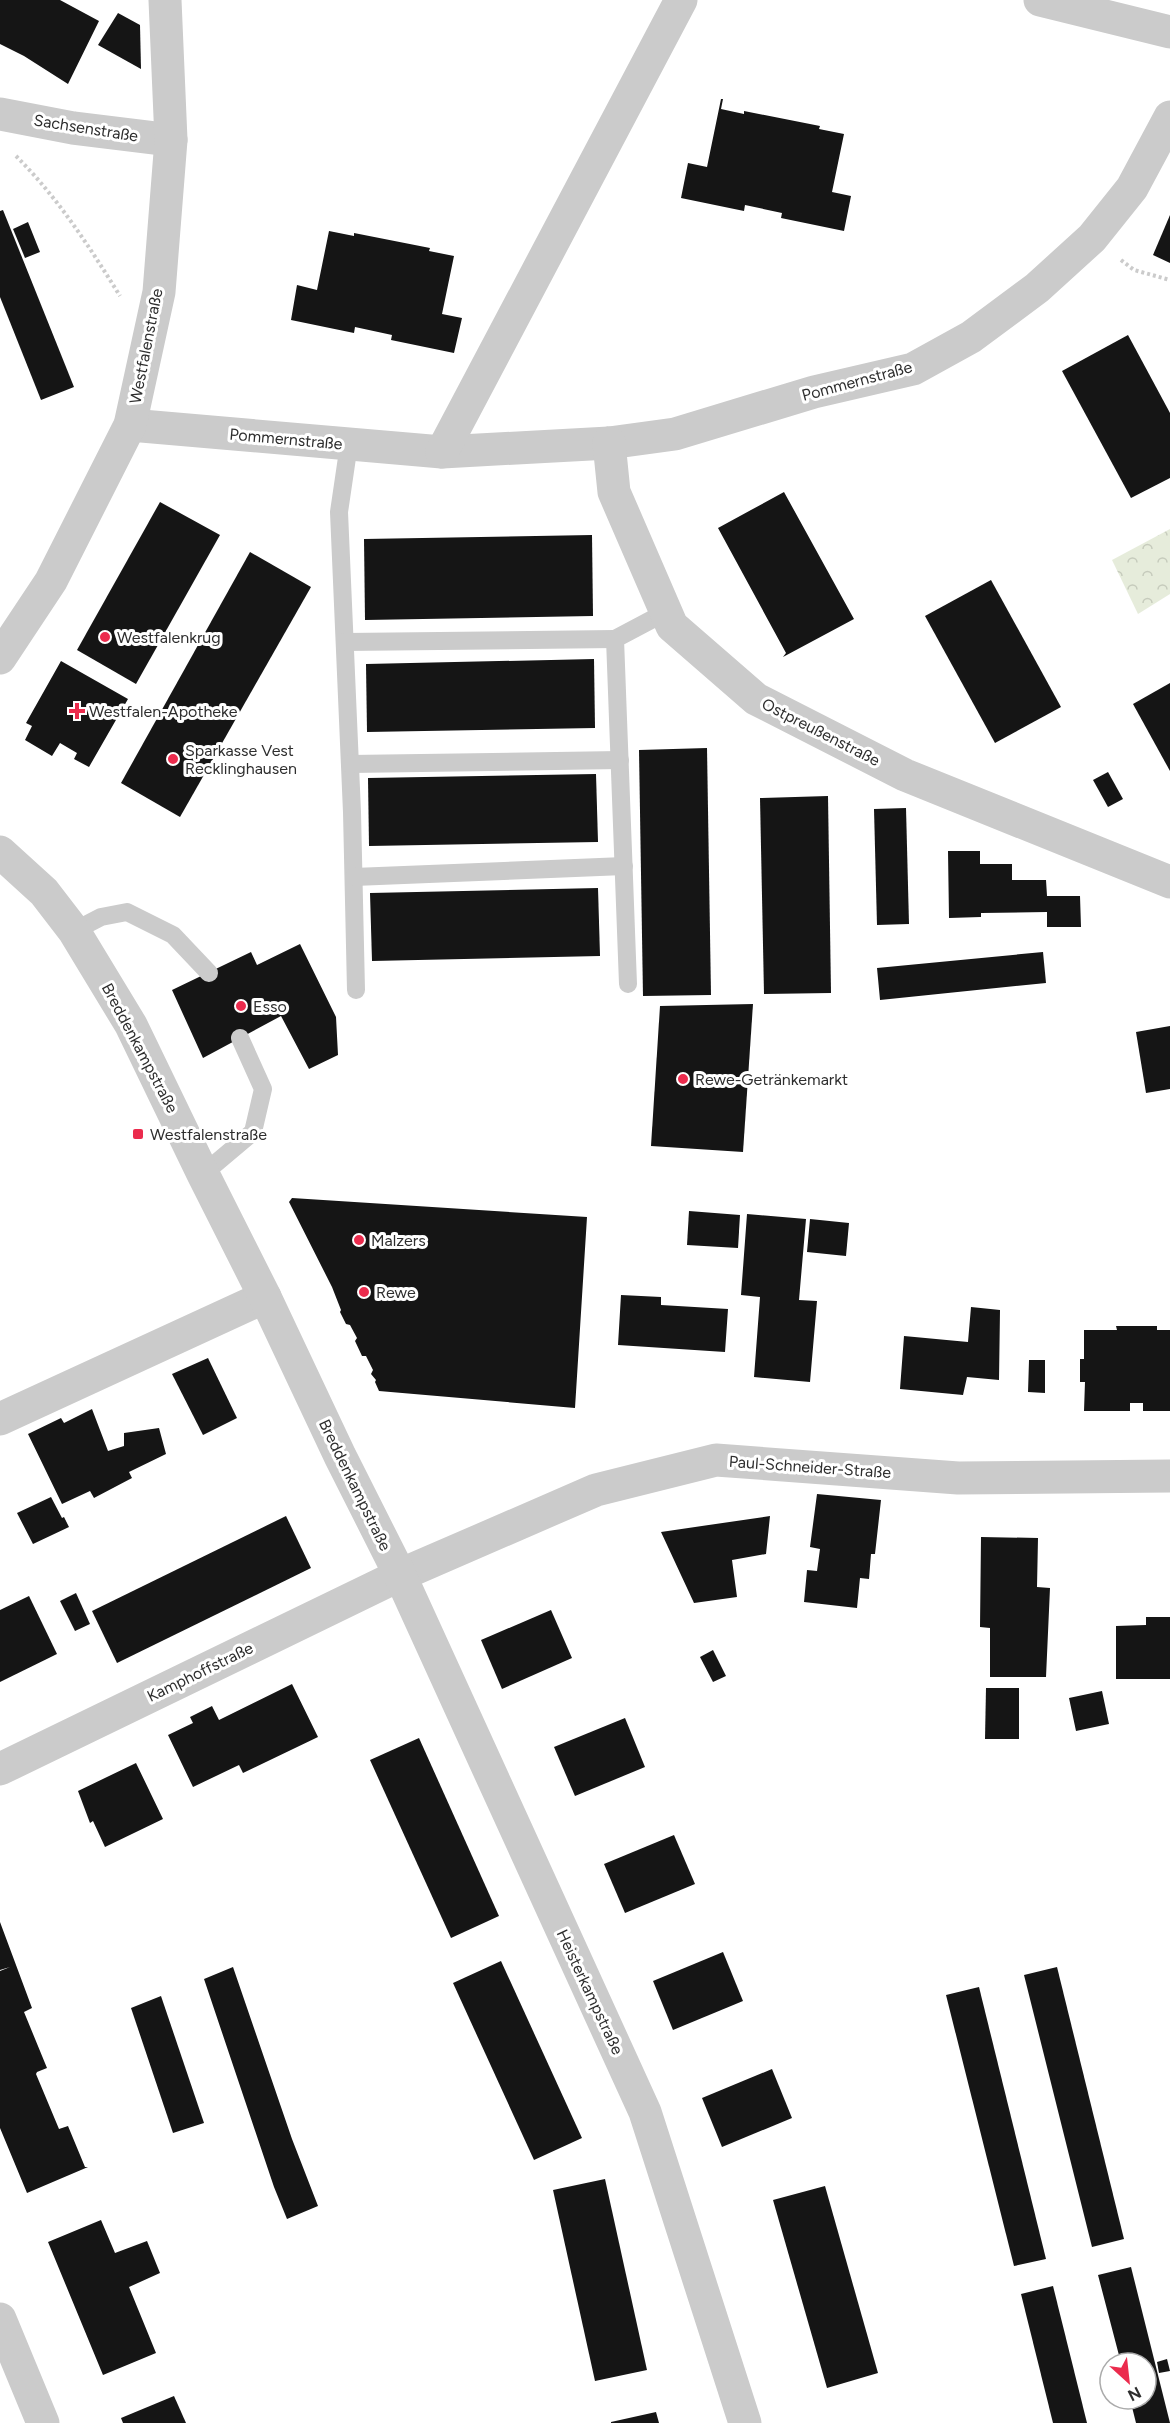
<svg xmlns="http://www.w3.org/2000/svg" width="1170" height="2423" viewBox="0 0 1170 2423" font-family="Figtree,sans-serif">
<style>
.park{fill:url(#park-crowns)}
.building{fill:#151515}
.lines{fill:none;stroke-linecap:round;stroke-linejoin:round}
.path{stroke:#cbcbcb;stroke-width:4;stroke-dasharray:3 3;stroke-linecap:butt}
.service{stroke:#cbcbcb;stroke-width:18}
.minor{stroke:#cbcbcb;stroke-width:33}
.tertiary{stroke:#cbcbcb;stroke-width:33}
.poi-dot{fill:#eb2b4d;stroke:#fff;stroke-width:2}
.labels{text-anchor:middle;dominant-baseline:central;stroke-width:6;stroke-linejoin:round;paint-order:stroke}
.street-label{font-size:16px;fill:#2e2e2e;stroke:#fff}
.poi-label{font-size:16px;fill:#2e2e2e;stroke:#fff;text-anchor:start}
</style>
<defs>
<pattern id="park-crowns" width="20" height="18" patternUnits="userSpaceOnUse" patternTransform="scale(1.5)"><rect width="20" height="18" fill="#e6ecdb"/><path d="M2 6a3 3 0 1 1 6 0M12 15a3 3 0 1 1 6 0" fill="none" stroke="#c6cbbc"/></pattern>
</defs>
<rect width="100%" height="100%" fill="#fff"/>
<!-- park -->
<polygon class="park" points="1170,529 1170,594 1138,614 1112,560"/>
<!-- building -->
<g class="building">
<polygon points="0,0 60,0 99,21 68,84 24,56 0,44"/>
<polygon points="118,13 140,25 141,69 98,45"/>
<polygon points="721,99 723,99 721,109 744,114 744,111 820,126 819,129 844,134 832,192 851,196 844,231 781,218 782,213 745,205 744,211 681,198 688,163 707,167"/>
<polygon points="3,210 74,387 41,400 0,297 0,211"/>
<polygon points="1170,215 1170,263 1153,255"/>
<polygon points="28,222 40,252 25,258 13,229"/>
<polygon points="329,231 354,236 354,233 430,248 429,251 454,256 442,314 462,318 454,353 391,340 392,335 355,327 354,333 291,320 297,285 317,290"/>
<polygon points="1128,335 1170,413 1170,478 1131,498 1062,371"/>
<polygon points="784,492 854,619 783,657 786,653 718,528"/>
<polygon points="160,502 220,535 136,684 77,650"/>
<polygon points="592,535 593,616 365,620 364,539"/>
<polygon points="250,552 311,587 180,817 121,783"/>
<polygon points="991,580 1061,707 995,743 925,616"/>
<polygon points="594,659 595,728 367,732 366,664"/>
<polygon points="61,661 128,699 89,767 74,759 77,753 60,743 52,756 25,740 32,726 26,723"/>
<polygon points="1170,683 1170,771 1133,704"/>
<polygon points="707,748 711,995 643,996 639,750"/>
<polygon points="1108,772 1123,799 1108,807 1093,780"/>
<polygon points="596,774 598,842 369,846 368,778"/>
<polygon points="828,796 831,993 764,994 760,798"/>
<polygon points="906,808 909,924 877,925 874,809"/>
<polygon points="948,851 980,851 980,864 1012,864 1012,880 1046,880 1047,896 1080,896 1081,927 1047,927 1047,912 981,913 981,917 949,918"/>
<polygon points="598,888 600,956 372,961 370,893"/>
<polygon points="300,944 336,1017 338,1055 309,1069 281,1016 203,1058 172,990 251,952 257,965"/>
<polygon points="1043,952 1046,983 880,1000 877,968"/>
<polygon points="753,1004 743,1152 651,1146 660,1006"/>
<polygon points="1170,1026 1170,1089 1146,1093 1136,1032"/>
<polygon points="292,1198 587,1217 575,1408 379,1391 375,1382 376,1380 371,1374 373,1370 366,1356 362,1356 355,1341 357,1338 350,1325 346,1324 340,1312 341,1310 332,1287 289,1202"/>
<polygon points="689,1211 740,1215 738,1248 687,1245"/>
<polygon points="747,1214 806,1219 799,1300 817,1301 810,1382 754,1377 760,1297 741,1295"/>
<polygon points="810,1219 849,1223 846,1256 807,1252"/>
<polygon points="621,1295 661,1297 661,1305 728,1309 725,1352 618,1345"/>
<polygon points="971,1307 1000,1310 999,1380 967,1377 963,1395 900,1389 904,1336 968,1342"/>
<polygon points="1116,1326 1157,1326 1157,1330 1170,1330 1170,1411 1143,1411 1143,1403 1130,1403 1130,1411 1084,1411 1085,1382 1080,1382 1080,1359 1084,1359 1084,1330 1117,1330"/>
<polygon points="208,1358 237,1418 203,1435 172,1374"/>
<polygon points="1029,1360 1045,1360 1045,1393 1028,1392"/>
<polygon points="92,1409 108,1451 124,1446 124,1433 159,1428 166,1454 129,1472 132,1478 94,1498 90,1491 62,1504 28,1434 61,1418 64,1423"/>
<polygon points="817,1494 881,1500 875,1554 871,1554 869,1579 860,1578 857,1608 804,1602 807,1570 817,1571 820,1549 810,1547"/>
<polygon points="51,1497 62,1518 64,1517 69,1527 33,1544 17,1513"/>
<polygon points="286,1516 311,1568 117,1663 92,1611"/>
<polygon points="770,1516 766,1554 732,1560 737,1597 694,1603 661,1532"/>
<polygon points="981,1537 1038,1538 1037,1587 1050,1588 1046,1677 990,1677 990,1628 980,1627"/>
<polygon points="76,1593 90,1624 75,1631 60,1601"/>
<polygon points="29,1596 57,1654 0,1682 0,1610"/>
<polygon points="551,1610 572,1658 502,1689 481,1640"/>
<polygon points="1146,1617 1170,1617 1170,1679 1116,1679 1116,1626 1146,1625"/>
<polygon points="713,1650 726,1676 713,1682 700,1657"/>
<polygon points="292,1684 318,1737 243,1773 239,1765 193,1787 168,1735 193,1723 190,1717 212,1706 219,1720"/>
<polygon points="986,1688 1019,1688 1019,1739 985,1739"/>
<polygon points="1102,1691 1109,1724 1076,1731 1069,1698"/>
<polygon points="625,1718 645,1767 575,1796 554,1747"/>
<polygon points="419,1738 499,1916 451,1938 370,1760"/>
<polygon points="136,1763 163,1819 105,1847 93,1821 90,1823 78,1791"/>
<polygon points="674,1835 695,1884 625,1913 604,1864"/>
<polygon points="0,1922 32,2008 24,2012 47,2068 37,2072 36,2074 59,2129 68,2126 85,2167 88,2167 27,2193 0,2128 0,1971 10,1967 0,1970"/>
<polygon points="723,1952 743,2001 673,2030 653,1981"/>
<polygon points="501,1961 582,2138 534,2160 453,1983"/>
<polygon points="233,1967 292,2139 318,2206 287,2219 274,2187 204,1979"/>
<polygon points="1057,1967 1124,2239 1092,2247 1024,1975"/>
<polygon points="979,1987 1046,2259 1014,2266 946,1995"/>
<polygon points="161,1996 204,2123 173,2133 131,2008"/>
<polygon points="772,2069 792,2118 722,2147 702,2098"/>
<polygon points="605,2179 647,2370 595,2381 553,2190"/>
<polygon points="825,2186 878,2373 827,2388 773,2200"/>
<polygon points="101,2220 115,2253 147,2241 160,2273 129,2287 156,2353 103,2375 48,2242"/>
<polygon points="1131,2267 1170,2423 1136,2423 1130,2399 1146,2399 1146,2363 1121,2363 1098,2275"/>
<polygon points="1053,2286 1087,2423 1053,2423 1021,2294"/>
<polygon points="1167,2359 1170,2371 1159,2373 1157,2362"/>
<polygon points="174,2396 186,2423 123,2423 121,2418"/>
<polygon points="656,2412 659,2423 611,2423 611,2422"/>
</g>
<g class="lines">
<!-- path -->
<g class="path">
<path d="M16,156C58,198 89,246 120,296"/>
<polyline points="1121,260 1134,270 1170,280"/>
</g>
<!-- service -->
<g class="service">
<polyline points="349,444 339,512 352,812 356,990"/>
<polyline points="345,642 615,639"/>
<polyline points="350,764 620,760"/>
<polyline points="354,877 624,866"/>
<polyline points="74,931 101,917 127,912 173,935 209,973"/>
<polyline points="628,984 615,639 666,612"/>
<polyline points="203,1174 253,1132 263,1089 240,1038"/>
</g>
<!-- minor -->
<g class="minor">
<polyline points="1040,0 1170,32"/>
<polyline points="0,114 73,128 171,140"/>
<polyline points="130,425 442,452 609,443 675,434 814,392 913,369 971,337 1037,288 1092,238 1132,188 1170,117"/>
<polyline points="609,443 614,492 672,626 756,699 905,775 1170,882"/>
<polyline points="442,452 681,0"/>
<polyline points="0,658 51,581 130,425 159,292 171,140 165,0"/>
<polyline points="0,1419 265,1297"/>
<polyline points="0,1769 400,1575 596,1490 716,1460 958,1478 1170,1476"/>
<polyline points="0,2319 43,2423"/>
</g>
<!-- tertiary -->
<polyline class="tertiary" points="0,852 44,892 74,931 131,1025 203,1174 265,1297 340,1456 400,1575 645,2112 745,2423"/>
</g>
<!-- markers -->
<g class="poi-dot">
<circle cx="105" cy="637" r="6"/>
<path d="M74 702h6v6h6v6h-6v6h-6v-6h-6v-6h6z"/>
<circle cx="173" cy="759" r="6"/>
<circle cx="241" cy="1006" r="6"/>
<circle cx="683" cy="1079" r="6"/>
<rect x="132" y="1128" width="12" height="12" rx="3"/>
<circle cx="359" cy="1240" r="6"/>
<circle cx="364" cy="1292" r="6"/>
</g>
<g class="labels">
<!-- street labels -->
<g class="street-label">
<text transform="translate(86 128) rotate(9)">Sachsenstraße</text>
<text transform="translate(146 346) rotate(-79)">Westfalenstraße</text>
<text transform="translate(857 381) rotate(-15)">Pommernstraße</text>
<text transform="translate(286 439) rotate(5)">Pommernstraße</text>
<text transform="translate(821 732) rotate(27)">Ostpreußenstraße</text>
<text transform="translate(140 1048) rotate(62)">Breddenkampstraße</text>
<text transform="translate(810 1467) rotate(4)">Paul-Schneider-Straße</text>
<text transform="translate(355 1485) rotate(64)">Breddenkampstraße</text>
<text transform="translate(200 1672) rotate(-26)">Kamphoffstraße</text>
<text transform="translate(590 1992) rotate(65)">Heisterkampstraße</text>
</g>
<!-- poi labels -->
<g class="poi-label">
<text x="117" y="637">Westfalenkrug</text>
<text x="89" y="711">Westfalen-Apotheke</text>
<text x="185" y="750">Sparkasse Vest<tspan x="185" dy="18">Recklinghausen</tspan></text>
<text x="253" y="1006">Esso</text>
<text x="695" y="1079">Rewe-Getränkemarkt</text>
<text x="150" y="1134">Westfalenstraße</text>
<text x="371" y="1240">Malzers</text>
<text x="376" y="1292">Rewe</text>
</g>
</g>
<!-- north arrow -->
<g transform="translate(1128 2381) rotate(153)"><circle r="28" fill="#ffffff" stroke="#ababab" stroke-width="1.5"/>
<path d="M0-4.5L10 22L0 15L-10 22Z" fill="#eb2b4d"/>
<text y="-9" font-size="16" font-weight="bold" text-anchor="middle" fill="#2e2e2e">N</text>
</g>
</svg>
